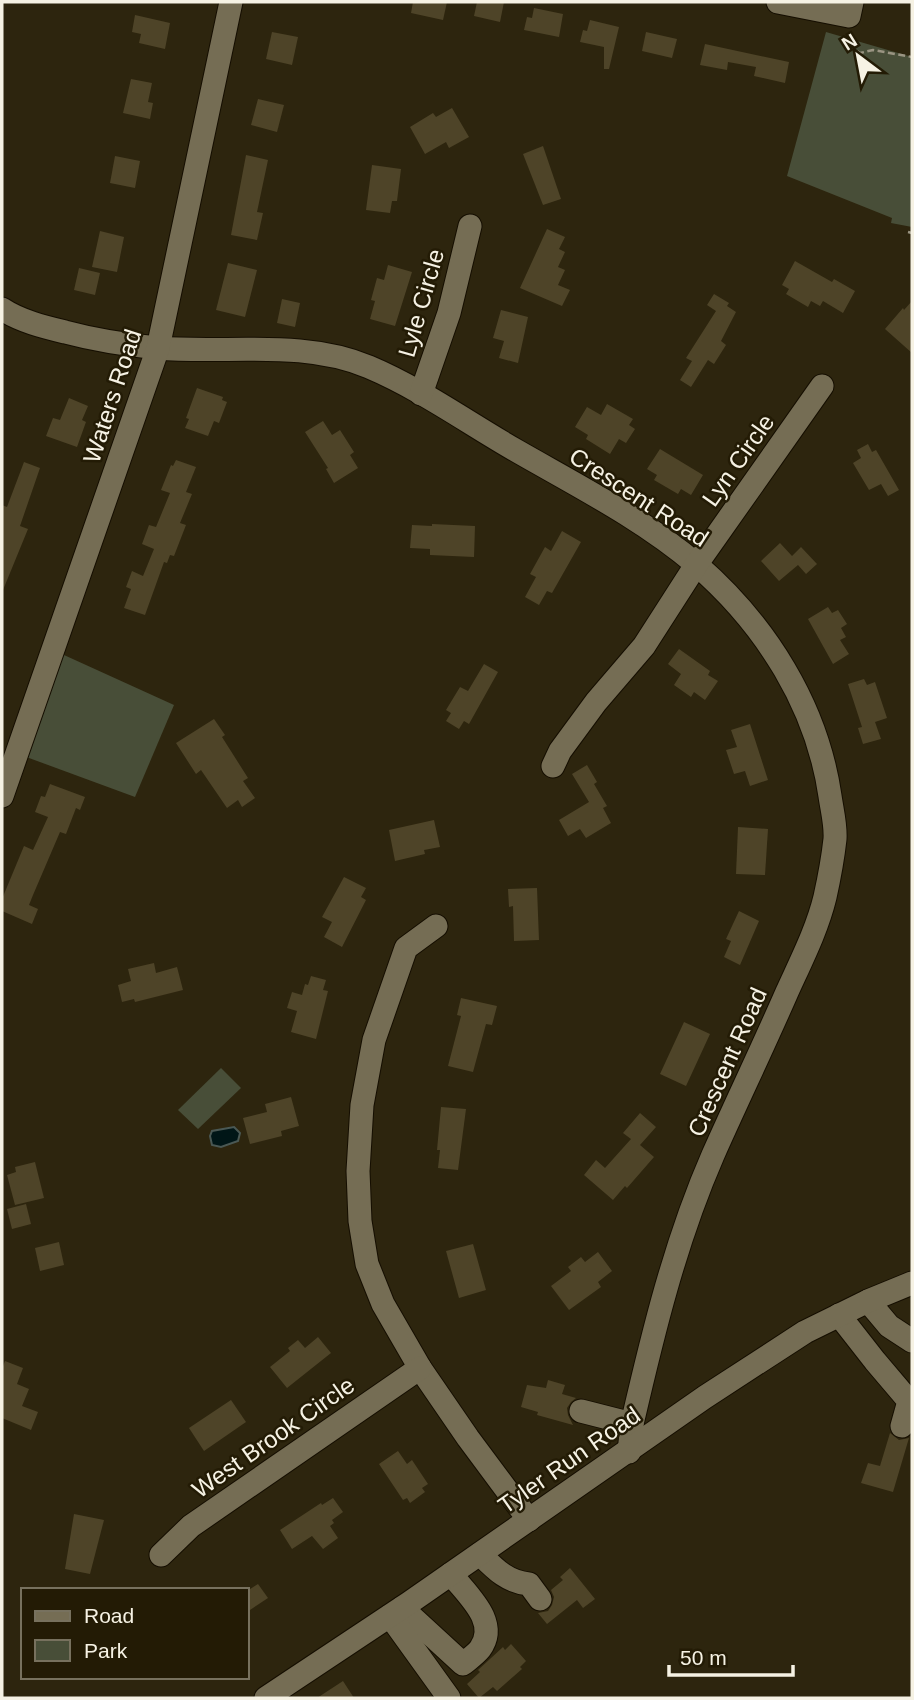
<svg xmlns="http://www.w3.org/2000/svg" width="914" height="1700" viewBox="0 0 914 1700" font-family="Arial,sans-serif">
<style>
.green{fill:#484e38}
.water{fill:#001617;stroke:#4a5854;stroke-width:2}
.building{fill:#4e4428}
.lines{fill:none;stroke-linecap:round;stroke-linejoin:round}
.minor-casing{stroke:#150e00;stroke-width:25}
.path{stroke:#9a9482;stroke-width:2.5;stroke-dasharray:7 3.5;stroke-linecap:butt}
.minor{stroke:#756d54;stroke-width:23}
.labels{text-anchor:middle;dominant-baseline:central;stroke-width:5;stroke-linejoin:round;paint-order:stroke}
.street-label{font-size:24px;fill:#f6f2e4;stroke:#231b05}
</style>
<rect width="100%" height="100%" fill="#2d250e"/>
<!-- green -->
<g class="green">
<polygon points="826,32 912,57 912,227 891,223 892,218 787,176"/>
<polygon points="53,650 174,705 135,797 10,751"/>
<polygon points="221,1068 241,1088 198,1129 178,1110"/>
</g>
<!-- water -->
<polygon class="water" points="234,1127 240,1133 238,1141 221,1147 212,1145 210,1136 212,1131"/>
<!-- building -->
<g class="building">
<polygon points="413,2 447,2 443,20 411,13"/>
<polygon points="477,2 504,2 500,22 474,16"/>
<polygon points="534,8 563,14 559,37 524,30 527,17 532,18"/>
<polygon points="135,15 170,23 165,49 139,43 141,34 132,32"/>
<polygon points="590,20 619,27 609,69 604,69 604,47 580,42 583,30 587,31"/>
<polygon points="272,32 298,37 292,65 266,59"/>
<polygon points="646,32 677,39 672,58 642,51"/>
<polygon points="705,44 789,62 785,83 754,76 756,67 728,62 727,70 700,65"/>
<polygon points="131,79 152,83 148,102 153,103 150,119 123,113"/>
<polygon points="258,99 284,105 277,132 251,125"/>
<polygon points="452,108 469,137 449,148 446,142 425,154 410,127 433,113 436,117"/>
<polygon points="543,146 561,199 543,205 523,154"/>
<polygon points="246,155 268,160 257,212 263,213 257,240 231,235"/>
<polygon points="115,156 140,161 135,188 110,183"/>
<polygon points="372,165 401,169 397,201 392,201 390,213 366,210"/>
<polygon points="547,229 565,237 559,249 565,252 558,267 565,270 558,285 570,290 562,306 520,288"/>
<polygon points="100,231 124,237 117,272 92,267"/>
<polygon points="795,261 832,282 834,279 855,291 843,313 823,301 820,306 811,301 808,307 786,294 789,289 782,285"/>
<polygon points="228,263 257,270 245,317 216,310"/>
<polygon points="388,265 412,272 395,326 370,319 375,301 371,300 377,278 384,280"/>
<polygon points="79,268 100,273 95,295 74,290"/>
<polygon points="714,294 729,303 727,306 736,312 721,341 726,345 714,364 708,360 691,387 680,380 692,361 686,358 716,311 707,305"/>
<polygon points="282,299 300,303 295,327 277,323"/>
<polygon points="912,301 912,353 885,329 903,308 904,310"/>
<polygon points="501,310 528,317 518,363 499,358 504,341 493,338"/>
<polygon points="197,388 223,397 222,400 227,402 219,423 214,421 208,436 185,428 189,419 186,418"/>
<polygon points="69,398 88,406 82,420 86,422 77,447 46,436 53,418 60,420"/>
<polygon points="607,404 633,419 629,425 635,429 626,443 619,439 610,454 586,439 588,435 575,427 587,407 601,415"/>
<polygon points="323,421 332,435 340,430 354,452 350,455 358,468 334,483 326,469 328,468 305,432"/>
<polygon points="868,444 872,452 876,450 899,490 888,496 881,484 869,490 853,463 861,458 857,450"/>
<polygon points="660,449 703,475 691,495 681,489 678,494 654,480 657,475 647,469"/>
<polygon points="176,460 196,467 186,492 192,494 180,523 186,525 174,556 170,555 167,563 164,562 145,615 124,608 131,589 126,587 132,571 143,576 154,549 142,544 149,525 156,527 170,493 161,490 171,465 173,466"/>
<polygon points="24,462 40,468 20,526 28,529 3,590 2,505 7,507"/>
<polygon points="432,524 475,526 474,557 430,555 430,549 410,548 412,525 432,526"/>
<polygon points="562,531 581,542 552,593 547,591 539,605 525,597 536,577 530,574 545,547 551,551"/>
<polygon points="780,543 792,556 801,547 817,564 806,574 798,565 779,581 761,561"/>
<polygon points="828,607 832,613 838,610 847,624 841,628 846,637 840,640 849,654 833,664 808,619"/>
<polygon points="679,649 710,671 708,675 718,681 705,700 694,692 691,697 674,685 681,674 668,664"/>
<polygon points="484,664 498,672 469,724 464,721 459,729 446,721 451,713 446,710 460,687 468,691"/>
<polygon points="864,679 867,685 875,682 887,718 875,722 881,739 863,744 858,728 862,727 848,684"/>
<polygon points="214,719 225,735 222,737 248,778 243,781 255,798 242,807 238,800 227,808 201,770 196,774 176,743"/>
<polygon points="750,724 768,780 750,786 745,771 734,774 726,750 737,747 731,730"/>
<polygon points="587,765 597,782 594,784 607,806 603,808 611,823 586,838 580,829 568,836 559,820 589,802 572,774"/>
<polygon points="50,784 85,797 80,810 76,808 66,834 60,832 33,895 29,905 38,909 32,924 2,911 2,899 24,846 33,850 48,817 35,812 41,796 45,797"/>
<polygon points="434,820 440,847 424,850 425,854 395,861 389,830"/>
<polygon points="738,827 768,829 765,875 736,874"/>
<polygon points="344,877 366,888 361,897 366,900 342,947 324,937 332,922 322,917"/>
<polygon points="537,888 539,940 514,941 513,906 509,907 508,889"/>
<polygon points="739,911 759,921 740,965 724,957 731,941 726,939"/>
<polygon points="154,963 156,973 177,967 183,990 135,1002 134,999 122,1002 118,985 131,981 128,969"/>
<polygon points="311,976 326,980 323,990 328,991 316,1039 291,1032 297,1011 287,1008 292,992 302,995 305,984 308,985"/>
<polygon points="461,998 497,1006 492,1025 486,1024 473,1072 448,1066 461,1016 457,1015"/>
<polygon points="684,1022 710,1034 686,1086 660,1074"/>
<polygon points="291,1097 299,1126 281,1131 282,1136 250,1144 243,1118 267,1112 265,1104"/>
<polygon points="441,1107 466,1109 458,1170 438,1168 440,1150 437,1150"/>
<polygon points="640,1113 656,1127 640,1145 654,1157 627,1188 625,1186 613,1200 584,1175 596,1160 605,1168 631,1139 623,1133"/>
<polygon points="35,1162 44,1198 15,1205 7,1175 16,1172 15,1167"/>
<polygon points="26,1204 31,1224 12,1229 7,1209"/>
<polygon points="59,1242 64,1265 40,1271 35,1248"/>
<polygon points="473,1244 486,1290 459,1298 446,1251"/>
<polygon points="598,1252 612,1271 598,1282 601,1287 569,1310 551,1286 571,1271 568,1267 581,1257 585,1262"/>
<polygon points="318,1337 331,1353 287,1388 270,1367 290,1351 288,1348 298,1340 305,1348"/>
<polygon points="5,1361 23,1368 17,1384 29,1389 22,1406 38,1412 31,1430 2,1418 2,1369"/>
<polygon points="548,1380 565,1385 562,1394 576,1398 571,1402 567,1408 568,1415 573,1425 537,1415 538,1412 521,1407 527,1385 546,1388"/>
<polygon points="231,1400 246,1422 204,1451 189,1428"/>
<polygon points="890,1433 899,1440 909,1438 893,1492 861,1483 868,1463 880,1466"/>
<polygon points="398,1451 407,1464 412,1460 428,1484 422,1488 425,1492 410,1503 407,1498 403,1500 379,1464"/>
<polygon points="333,1498 343,1512 332,1520 334,1523 330,1526 338,1538 323,1549 312,1536 292,1549 280,1530 321,1503 322,1505"/>
<polygon points="74,1514 104,1520 90,1574 65,1569"/>
<polygon points="570,1568 595,1599 583,1608 577,1600 547,1624 538,1613 548,1611 552,1605 554,1597 551,1590 563,1580 560,1577"/>
<polygon points="258,1584 268,1598 247,1612 247,1591"/>
<polygon points="511,1644 526,1661 520,1667 522,1669 497,1691 493,1687 479,1698 467,1684 480,1672 478,1670 503,1647 505,1650"/>
<polygon points="343,1681 354,1698 317,1698"/>
</g>
<g class="lines">
<defs>
<g id="minor">
<polyline points="778,2 849,16 852,2"/>
<path d="M2,309C20,321 44,327 65,332C95,340 127,345 158,348C226,354 303,339 369,367C421,389 468,423 517,451C578,486 643,519 697,565C766,625 817,706 830,796C832,810 836,825 835,839C833,857 829,879 825,897C817,930 801,961 787,992C763,1047 737,1101 713,1155C675,1242 653,1333 632,1424L629,1452"/>
<polyline points="421,394 449,313 470,226"/>
<polyline points="553,766 560,751 596,702 644,646 696,565 822,386"/>
<polyline points="2,796 158,348 231,2"/>
<polyline points="436,926 406,948 374,1040 362,1105 358,1171 360,1221 367,1264 383,1304 420,1368 468,1438 529,1520"/>
<polyline points="868,1301 889,1326 912,1341"/>
<polyline points="839,1315 875,1361 909,1401 902,1426"/>
<polyline points="581,1411 632,1424"/>
<path d="M480,1554C495,1569 507,1582 529,1584L540,1599"/>
<polyline points="161,1555 191,1526 420,1368"/>
<path d="M402,1608L463,1664C469,1659 475,1655 480,1649C500,1622 467,1595 451,1574"/>
<polyline points="390,1616 449,1698"/>
<polyline points="266,1698 409,1603 705,1397 805,1332 868,1301 912,1283"/>
</g>
</defs>
<!-- minor casing -->
<use href="#minor" class="minor-casing"/>
<!-- path -->
<g class="path">
<polyline points="848,34 852,48 860,53 873,50 912,57"/>
<polyline points="908,232 912,233"/>
</g>
<!-- minor -->
<use href="#minor" class="minor"/>
</g>
<g class="labels">
<!-- street labels -->
<g class="street-label">
<text transform="translate(421 303) rotate(-74)">Lyle Circle</text>
<text transform="translate(112 396) rotate(-72)">Waters Road</text>
<text transform="translate(738 460) rotate(-55)">Lyn Circle</text>
<text transform="translate(639 497) rotate(33)">Crescent Road</text>
<text transform="translate(727 1062) rotate(-66)">Crescent Road</text>
<text transform="translate(273 1437) rotate(-35)">West Brook Circle</text>
<text transform="translate(569 1460) rotate(-35)">Tyler Run Road</text>
</g>
</g>
<!-- border -->
<rect width="914" height="1700" fill="none" stroke="#f6f2e4" stroke-width="7"/>
<!-- legend -->
<rect x="21" y="1588" width="228" height="91" fill="#231b05" stroke="#77715e" stroke-width="2"/>
<rect x="35" y="1611" width="35" height="10" fill="#756d54" stroke="#77715e" stroke-width="2"/>
<text x="84" y="1623" font-size="21" fill="#f6f2e4">Road</text>
<rect x="35" y="1640" width="35" height="21" fill="#484e38" stroke="#77715e" stroke-width="2"/>
<text x="84" y="1658" font-size="21" fill="#f6f2e4">Park</text>
<!-- north arrow -->
<g transform="translate(858 56) rotate(328)" stroke="#231b05" stroke-width="5" paint-order="stroke">
<path d="M0-5L12 26L0 18L-12 26Z" fill="#f6f2e4"/>
<text y="-10" font-size="19" font-weight="bold" text-anchor="middle" fill="#f6f2e4">N</text>
</g>
<!-- scale -->
<path d="M669 1665v10h124v-10" fill="none" stroke="#f6f2e4" stroke-width="3.5"/>
<text x="680" y="1665" font-size="21" fill="#f6f2e4" stroke="#231b05" stroke-width="5" paint-order="stroke">50 m</text>
</svg>
